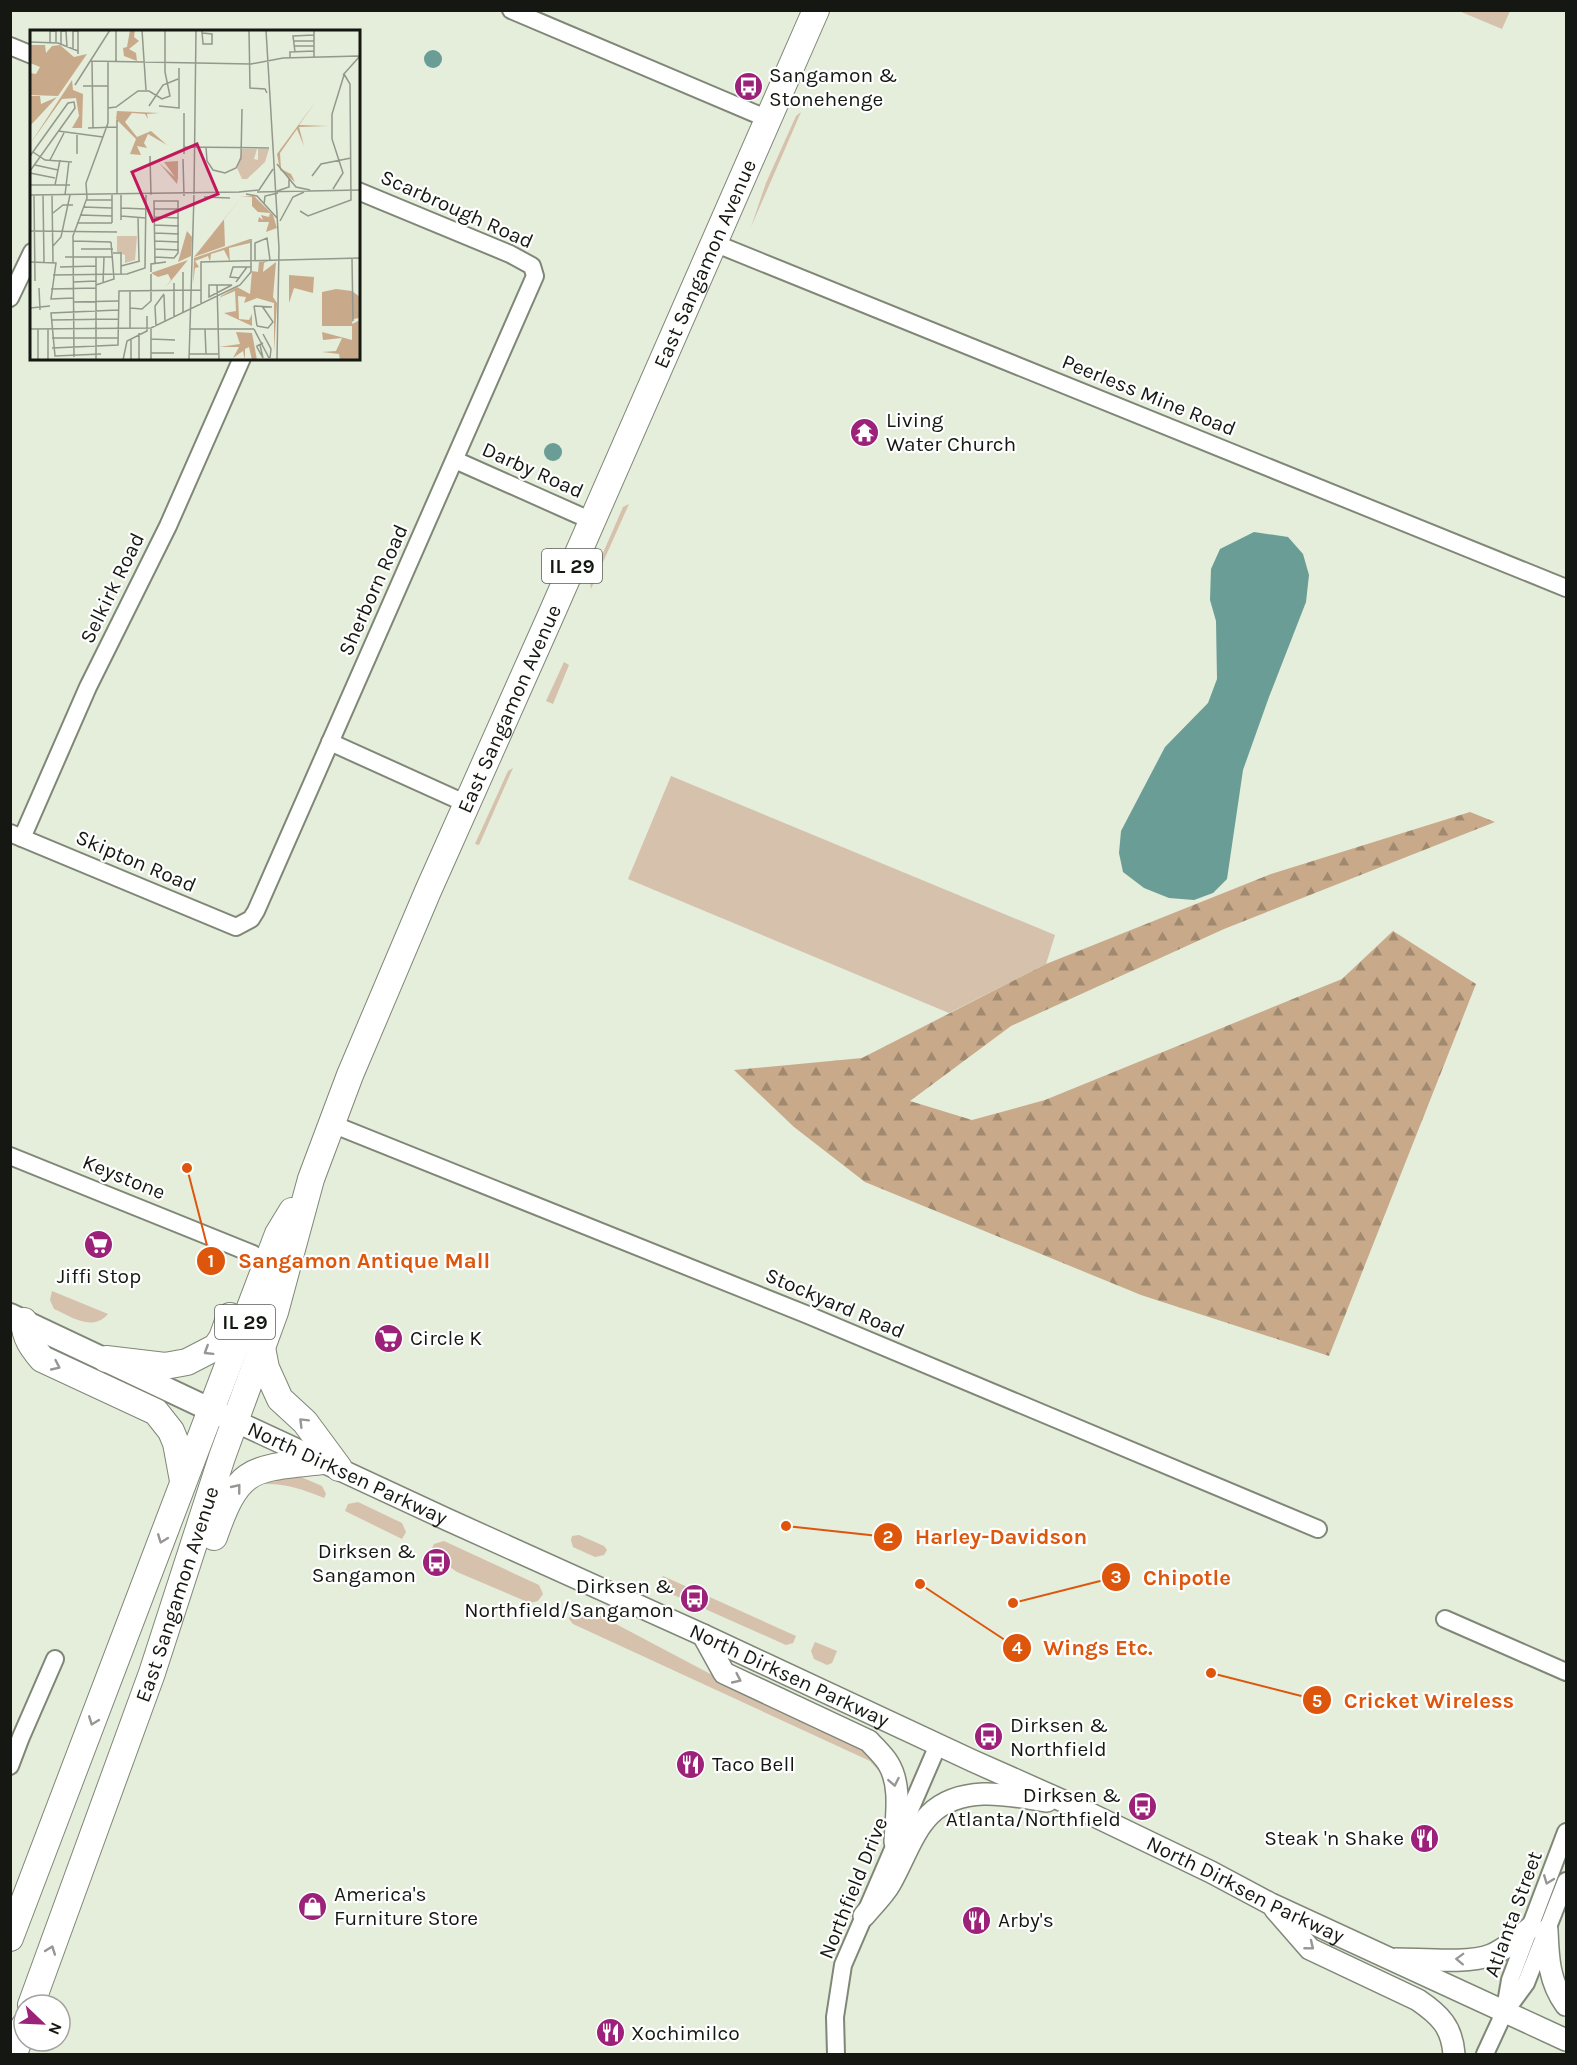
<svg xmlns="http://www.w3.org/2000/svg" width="1577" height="2065" viewBox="0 0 1577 2065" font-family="Karla,sans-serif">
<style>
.grass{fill:#d5c1ac}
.forest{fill:url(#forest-firs)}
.water{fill:#6a9d96}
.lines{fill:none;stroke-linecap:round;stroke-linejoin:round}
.minor-casing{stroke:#7f8777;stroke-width:20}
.tertiary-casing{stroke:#7f8777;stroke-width:24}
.secondary-casing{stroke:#7f8777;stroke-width:26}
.primary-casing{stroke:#7f8777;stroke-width:28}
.minor{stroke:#fff;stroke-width:16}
.tertiary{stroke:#fff;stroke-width:21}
.secondary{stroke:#fff;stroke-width:22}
.primary{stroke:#fff;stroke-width:26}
.oneway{stroke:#969794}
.labels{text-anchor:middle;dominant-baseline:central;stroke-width:4.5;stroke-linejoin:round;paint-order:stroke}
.shield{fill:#fff;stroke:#5b5d59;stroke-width:1.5}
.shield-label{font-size:20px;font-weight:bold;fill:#151812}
.poi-label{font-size:21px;fill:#151812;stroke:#fff;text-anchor:start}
.street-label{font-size:21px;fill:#151812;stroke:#fff}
.inset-road{fill:none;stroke:#92988b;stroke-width:1.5}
.view{fill:#c2185b;fill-opacity:0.15;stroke:#c2185b;stroke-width:3}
.inset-edge{fill:none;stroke:#151812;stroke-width:3}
.leader{fill:none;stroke:#dd560c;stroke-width:2}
.callout-dot{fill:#dd560c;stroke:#fff;stroke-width:2}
.mark-label{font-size:18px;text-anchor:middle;font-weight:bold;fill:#fff}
.callout-label{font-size:22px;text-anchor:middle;font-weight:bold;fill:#dd560c;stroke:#fff;stroke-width:4.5;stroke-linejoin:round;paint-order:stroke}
</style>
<defs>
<pattern id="forest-firs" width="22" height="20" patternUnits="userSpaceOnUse" patternTransform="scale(1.5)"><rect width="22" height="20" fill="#c8aa8a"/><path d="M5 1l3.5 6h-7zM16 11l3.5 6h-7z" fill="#a1896f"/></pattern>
</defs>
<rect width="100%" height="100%" fill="#e5eddb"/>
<!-- grass -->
<g class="grass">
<polygon points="1459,11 1510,10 1510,11 1502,29"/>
<polygon points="801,112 751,227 766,183 796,116"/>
<polygon points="629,504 591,589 590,583 623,507"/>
<polygon points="564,662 569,665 553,704 546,701"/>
<polygon points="513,768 479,845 475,844 508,771"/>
<polygon points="671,776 1055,935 1046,964 949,1013 628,879"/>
<path d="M52,1291L108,1314C92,1332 72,1317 54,1309L50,1300Z"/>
<path d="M284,1476L301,1477L322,1486L326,1494L324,1498C303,1489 285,1483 262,1484L261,1481Z"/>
<polygon points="358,1502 402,1523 406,1532 402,1539 345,1511 348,1504"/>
<polygon points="579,1535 604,1546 607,1550 604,1555 595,1557 573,1547 571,1540 572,1536"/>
<polygon points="444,1541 539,1585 543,1594 538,1601 530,1603 457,1572 430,1553 434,1544"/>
<polygon points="663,1576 796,1636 793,1643 786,1645 667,1592 660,1582"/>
<polygon points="580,1605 718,1678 866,1749 881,1769 878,1770 870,1761 573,1624 569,1619 573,1607"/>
<polygon points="815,1642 837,1651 832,1663 827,1665 814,1659 811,1651"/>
</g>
<!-- forest -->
<polygon class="forest" points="1470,812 1495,822 1224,929 1011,1026 910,1101 972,1120 1045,1100 1342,979 1393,931 1476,984 1329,1356 1141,1295 865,1182 794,1127 734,1070 862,1058 1046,964 1271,874"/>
<!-- water -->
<g class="water">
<circle cx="433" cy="59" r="9"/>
<circle cx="553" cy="452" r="9"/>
<polygon points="1254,532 1288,537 1303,554 1309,575 1306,602 1269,697 1243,770 1227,879 1213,893 1194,900 1169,898 1144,888 1123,872 1119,853 1121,831 1165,747 1208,703 1217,679 1216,621 1210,600 1211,569 1220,549"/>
</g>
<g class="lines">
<defs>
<g id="minor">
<polyline points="511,10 768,119"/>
<polyline points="10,46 32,55"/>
<polyline points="714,243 1566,588"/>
<polyline points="10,298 32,252"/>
<polyline points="455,460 592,521"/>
<polyline points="330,742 467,804"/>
<polyline points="10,833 236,927 251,919 256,911 535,276 532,266 510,254 358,191"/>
<polyline points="22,838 88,687 168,526 242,358"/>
<polyline points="332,1124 808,1315 1318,1529"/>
<polyline points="10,1156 253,1254"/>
<polyline points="1445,1619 1566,1672"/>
<polyline points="10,1766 21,1737 55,1659"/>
<polyline points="1505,2009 1510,1980 1566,1832"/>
<polyline points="836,2054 835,2017 843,1965 938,1745"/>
<polyline points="1485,2054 1504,2013 1526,1983 1566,1881"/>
</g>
<g id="tertiary">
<path id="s1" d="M235,1421L446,1519L703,1635L973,1761L1072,1805L1211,1872L1271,1904L1566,2040"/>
<path d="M703,1635L724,1673L869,1741C875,1748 883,1755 888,1763C902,1785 896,1817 895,1842"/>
<path d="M1275,1909L1310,1949L1418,2000C1440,2015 1452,2027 1454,2054"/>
<path d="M864,1916C872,1906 883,1896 890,1884C915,1839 920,1797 983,1794C1004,1793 1026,1798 1047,1801"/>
<path d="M1547,1930C1548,1958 1549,1982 1566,2005"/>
<path d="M1396,1959C1421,1959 1469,1964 1491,1955C1506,1949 1518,1938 1530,1928"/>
</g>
<polyline id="secondary" points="10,1315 226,1417"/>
<g id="primary">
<path d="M24,1321C25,1338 32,1347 42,1359L156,1412L171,1431L176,1443L183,1481"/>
<polyline points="262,1348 266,1368 280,1399 305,1422 339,1468"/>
<polyline points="106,1359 165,1366 187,1362 216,1347 222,1338 230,1316"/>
<path d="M214,1537C239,1465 251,1469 323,1461"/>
<polyline points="10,1938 278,1234 292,1211"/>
<path id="s2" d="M31,2005L152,1673L222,1457L275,1312L311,1179L350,1075L428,891L551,615L816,10"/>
<polyline points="14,2054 24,2026"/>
</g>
</defs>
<!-- minor casing -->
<use href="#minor" class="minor-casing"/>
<!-- tertiary casing -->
<use href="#tertiary" class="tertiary-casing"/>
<!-- secondary casing -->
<use href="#secondary" class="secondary-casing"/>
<!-- primary casing -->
<use href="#primary" class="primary-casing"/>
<!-- minor -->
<use href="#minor" class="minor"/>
<!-- tertiary -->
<use href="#tertiary" class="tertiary"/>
<!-- secondary -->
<use href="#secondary" class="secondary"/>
<!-- primary -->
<use href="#primary" class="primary"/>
</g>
<!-- one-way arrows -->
<defs><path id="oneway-chevron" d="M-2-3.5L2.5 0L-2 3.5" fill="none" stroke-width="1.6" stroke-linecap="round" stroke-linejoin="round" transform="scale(1.5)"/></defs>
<g class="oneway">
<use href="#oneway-chevron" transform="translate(208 1351) rotate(148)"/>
<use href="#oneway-chevron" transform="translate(56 1366) rotate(25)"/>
<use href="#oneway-chevron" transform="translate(303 1422) rotate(-135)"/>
<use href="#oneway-chevron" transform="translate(237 1488) rotate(-51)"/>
<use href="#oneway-chevron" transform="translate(162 1539) rotate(111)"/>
<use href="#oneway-chevron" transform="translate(737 1679) rotate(25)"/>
<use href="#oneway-chevron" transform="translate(93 1721) rotate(111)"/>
<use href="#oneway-chevron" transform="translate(894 1782) rotate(79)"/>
<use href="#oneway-chevron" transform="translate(1548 1880) rotate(111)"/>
<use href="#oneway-chevron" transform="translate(1310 1946) rotate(39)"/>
<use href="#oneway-chevron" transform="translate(51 1950) rotate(-70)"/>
<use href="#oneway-chevron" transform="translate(1460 1959) rotate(-178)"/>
</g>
<!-- icons -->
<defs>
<symbol id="bus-disc" viewBox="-11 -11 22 22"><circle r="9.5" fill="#9b2179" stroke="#fff"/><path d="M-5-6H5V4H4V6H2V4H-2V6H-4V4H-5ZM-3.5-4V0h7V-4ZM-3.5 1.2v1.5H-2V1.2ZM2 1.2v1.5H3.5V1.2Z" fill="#fff"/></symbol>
<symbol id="temple-disc" viewBox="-11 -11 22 22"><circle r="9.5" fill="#9b2179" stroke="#fff"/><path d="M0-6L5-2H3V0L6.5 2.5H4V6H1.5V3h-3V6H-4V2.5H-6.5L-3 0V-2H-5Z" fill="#fff"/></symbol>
<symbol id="supermarket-disc" viewBox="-11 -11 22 22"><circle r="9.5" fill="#9b2179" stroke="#fff"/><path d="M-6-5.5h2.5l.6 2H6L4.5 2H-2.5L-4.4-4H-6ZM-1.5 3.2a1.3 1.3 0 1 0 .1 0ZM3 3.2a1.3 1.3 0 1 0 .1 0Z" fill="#fff"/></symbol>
<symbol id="restaurant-disc" viewBox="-11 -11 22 22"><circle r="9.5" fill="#9b2179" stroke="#fff"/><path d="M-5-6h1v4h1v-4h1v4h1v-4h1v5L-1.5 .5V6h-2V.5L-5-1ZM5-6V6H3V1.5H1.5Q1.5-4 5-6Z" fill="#fff"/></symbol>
<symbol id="shop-disc" viewBox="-11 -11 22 22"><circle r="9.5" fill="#9b2179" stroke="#fff"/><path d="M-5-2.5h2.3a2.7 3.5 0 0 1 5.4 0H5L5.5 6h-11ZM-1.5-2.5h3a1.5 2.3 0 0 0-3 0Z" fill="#fff"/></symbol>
</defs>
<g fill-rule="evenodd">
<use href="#bus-disc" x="732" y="70" width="33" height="33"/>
<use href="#temple-disc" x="848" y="416" width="33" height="33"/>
<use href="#supermarket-disc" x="82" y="1228" width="33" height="33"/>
<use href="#supermarket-disc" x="372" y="1322" width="33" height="33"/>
<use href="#bus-disc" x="420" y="1546" width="33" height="33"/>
<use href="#bus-disc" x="678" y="1582" width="33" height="33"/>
<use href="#bus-disc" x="972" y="1720" width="33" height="33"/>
<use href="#restaurant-disc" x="674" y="1748" width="33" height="33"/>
<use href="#bus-disc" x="1126" y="1790" width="33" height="33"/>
<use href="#restaurant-disc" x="1408" y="1822" width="33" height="33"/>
<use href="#shop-disc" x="296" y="1890" width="33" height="33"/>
<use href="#restaurant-disc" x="960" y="1904" width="33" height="33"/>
<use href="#restaurant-disc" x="594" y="2016" width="33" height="33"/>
</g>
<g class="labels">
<!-- shield labels -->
<g class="shield">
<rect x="542" y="549" width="60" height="34" rx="4.5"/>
<rect x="215" y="1305" width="60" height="34" rx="4.5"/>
</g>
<g class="shield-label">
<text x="572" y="566">IL 29</text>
<text x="245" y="1322">IL 29</text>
</g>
<!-- poi labels -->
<g class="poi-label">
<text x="769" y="75">Sangamon &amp;<tspan x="769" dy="24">Stonehenge</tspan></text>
<text x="886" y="420">Living<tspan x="886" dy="24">Water Church</tspan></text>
<text x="99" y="1276" text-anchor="middle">Jiffi Stop</text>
<text x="410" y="1338">Circle K</text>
<text x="416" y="1551" text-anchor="end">Dirksen &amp;<tspan x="416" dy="24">Sangamon</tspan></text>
<text x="674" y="1586" text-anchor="end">Dirksen &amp;<tspan x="674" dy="24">Northfield/Sangamon</tspan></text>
<text x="1010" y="1725">Dirksen &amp;<tspan x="1010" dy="24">Northfield</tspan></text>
<text x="712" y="1764">Taco Bell</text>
<text x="1121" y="1795" text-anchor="end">Dirksen &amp;<tspan x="1121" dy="24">Atlanta/Northfield</tspan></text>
<text x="1404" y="1838" text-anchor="end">Steak 'n Shake</text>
<text x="334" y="1894">America's<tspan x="334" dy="24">Furniture Store</tspan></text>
<text x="998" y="1920">Arby's</text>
<text x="631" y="2033">Xochimilco</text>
</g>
<!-- street labels -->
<g class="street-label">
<text transform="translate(457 209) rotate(24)">Scarbrough Road</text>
<text stroke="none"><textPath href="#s2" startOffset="1869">East Sangamon Avenue</textPath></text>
<text transform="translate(1149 395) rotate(22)">Peerless Mine Road</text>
<text transform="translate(533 470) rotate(24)">Darby Road</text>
<text transform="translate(112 588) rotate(-64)">Selkirk Road</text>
<text transform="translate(373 590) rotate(-66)">Sherborn Road</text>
<text stroke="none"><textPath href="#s2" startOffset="1383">East Sangamon Avenue</textPath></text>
<text transform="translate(136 861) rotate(23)">Skipton Road</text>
<text transform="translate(124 1177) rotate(22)">Keystone</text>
<text transform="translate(835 1303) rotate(23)">Stockyard Road</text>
<text stroke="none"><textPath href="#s1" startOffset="124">North Dirksen Parkway</textPath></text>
<text stroke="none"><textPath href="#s2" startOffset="436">East Sangamon Avenue</textPath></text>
<text stroke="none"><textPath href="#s1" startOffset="610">North Dirksen Parkway</textPath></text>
<text transform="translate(853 1888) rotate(-68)">Northfield Drive</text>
<text stroke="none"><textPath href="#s1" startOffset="1114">North Dirksen Parkway</textPath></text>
<text transform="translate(1513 1914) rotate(-70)">Atlanta Street</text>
</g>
</g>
<!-- overview -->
<g transform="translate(30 30)">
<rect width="330" height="330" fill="#e5eddb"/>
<path d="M212,119H227L224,129L228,130V119H239L235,132L217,149H212L207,138Z" fill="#d5c1ac"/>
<path d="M100,0H105L104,7L109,11L99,19L106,23L107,31L94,26L93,18L97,17ZM1,15H15L16,23L22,16L30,15L44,27L57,24L28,66L0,65V43L6,44L10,37L0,33ZM42,50L43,60L53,64L52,98H42L49,86L46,68L32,69L0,114ZM0,66H10L11,74L27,67L0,96ZM286,71L269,95L298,96L269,97L274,116L267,99L250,123L251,139L261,144L265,152L250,140L247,124ZM87,81L129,83L117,84L118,89L115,84L102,83L95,92L107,107L121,101L137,115L118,104L114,113L117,118L107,116L111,125L100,124L106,109L86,89ZM148,131V148L147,154L129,133L145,147L134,132ZM210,166H224L243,185L247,198L236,202L239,192H228L229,187L233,190L231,185L239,187L240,183L228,182L222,176V167ZM211,168L194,189L195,216L164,227ZM157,201L162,207L161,226L148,232ZM220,209V213L199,218L200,232L194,220L181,224L180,232L178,226L165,231L169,237L165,238L163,254L164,228ZM158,230L135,258L141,250L138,244L128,247L121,243ZM238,231L234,233L233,242L246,232L243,267L247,273L244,322V273L227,268L214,273L216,267L208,266L209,289L219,290L222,284V296L194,283L206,281L205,261L191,267L189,273L191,266L207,257L220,264L222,241L228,242L229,232ZM259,245L284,247L283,263L264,258L259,273ZM306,259L322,261L330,267V288L323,289L322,294L330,290V330H310L309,324L292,322L306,321L312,308L293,310L292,302L322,310V296H292V262ZM206,302L222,303L227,330H222L219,317L215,319V330L213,321L203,328L209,317H189L210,314Z" fill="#c8aa8a"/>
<path d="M87,206H107L105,230L95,233V225L87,222Z" fill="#d5c1ac"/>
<path class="inset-road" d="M86,0V31M112,0L116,60M219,0L220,58L235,59L237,63M236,0L249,218L247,330M284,0V27M172,1V2L173,13V14H182V4L172,3M263,11H284M0,12L28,13L48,21M20,12V1H26V12M31,14V1H36L37,17M264,16H284M43,20V1H48V24M265,22L263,6L284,5M260,27V22L284,21M60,31L221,34L253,28L329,26M62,31L63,98M313,45L330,26M45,55L80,0M53,56H78M119,76L133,55L148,49M129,76L149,78V38M78,78L86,77L108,61H119L132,69L140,66L135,42V0M154,83V124M87,90V164M58,98L87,97M28,101L73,107M47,103V124M154,117L239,118M176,117L177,131L183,140L195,143L206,138L211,128L212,79M3,122L15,130L42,132M0,126L38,73L44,72L45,78L0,141M120,126L121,165M153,129L154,166M20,130L34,103M247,134L266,157L280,160M5,135L28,140M0,143L25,148M282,146L291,134L321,128M0,155H40M25,155L30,130M303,159L313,143L302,109V84L314,45M247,161L259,157V148M209,162L229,160L243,139M227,162L330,160M164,164L166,0M216,164L227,166L247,188M0,165L211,162M4,165L5,251M13,165L14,232M22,165L23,232M35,165L39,131M91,165V190M174,167L200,168M56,170H82M234,175L235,166L248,163M53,177L82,178M91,178L116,179M124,179H149M270,181L278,186L321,170L320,54L314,44M23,183L33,175H43M50,185L82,186M91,186L116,188M108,187L109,231M124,187L149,188M250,191L263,167L274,162M47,193H82M82,193V165M124,195L149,196M0,201L87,202M125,203L149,204M43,211L81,212M125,211L149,212M23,216L31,207L40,165M51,219H83M124,219L149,220M83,223H91V244M35,227H83M66,227V330M125,227L144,228L148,223V171H124L125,233M322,229L323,291M225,231V213L237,208L240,230M0,232L26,233L21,269L43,268M91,236L110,231M30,237L66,236M121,242V234L136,232M153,242V282M23,245L97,244L115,238L116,165M210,248L200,247L203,237H221M43,252L66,251M206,252L217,237M144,253V287M73,254L74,227M66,255L84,249L81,212M179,255H202L179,267ZM187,255L189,330M9,258L10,280M21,259L66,258M100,261V298M134,265L135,292M43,272L88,271M171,274V232L330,228M224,276L227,296M224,276L242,277M0,278L20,276M100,278L112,279L121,271V244M21,290L88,289M126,296L125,276L134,264M227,296L238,298L243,292L232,276M0,299L121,298L210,255L221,242V209M8,299V330M18,299V330M121,299V330M160,299H224M175,299L176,324M224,299L239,328M109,303V330M233,304L241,319L240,328M22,308H88M101,309V330M121,309L145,310M230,315L233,328L227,317V316L233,313M22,318L88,315L89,261L171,260M121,323H144M71,324L25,326L21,283L88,280M159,324H188M44,327L43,206L57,168L56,153L78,93V31M93,330L97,311L117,301V286M159,330L164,165"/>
<path class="view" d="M167,114L188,164L123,191L102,142Z"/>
<rect width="330" height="330" class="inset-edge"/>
</g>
<!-- callouts -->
<path class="leader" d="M187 1168L211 1261M786 1526L888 1537M1013 1603L1116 1577M920 1584L1017 1648M1211 1673L1317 1700"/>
<g class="callout-dot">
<circle cx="187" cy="1168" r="6"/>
<circle cx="786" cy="1526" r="6"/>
<circle cx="1013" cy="1603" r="6"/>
<circle cx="920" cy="1584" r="6"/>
<circle cx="1211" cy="1673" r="6"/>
<circle cx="211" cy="1261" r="15"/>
<circle cx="888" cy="1537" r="15"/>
<circle cx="1116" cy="1577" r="15"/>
<circle cx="1017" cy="1648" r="15"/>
<circle cx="1317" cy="1700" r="15"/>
</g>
<g class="mark-label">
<text x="211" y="1267">1</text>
<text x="888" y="1543">2</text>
<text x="1116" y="1583">3</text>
<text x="1017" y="1654">4</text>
<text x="1317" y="1707">5</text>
</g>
<g class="callout-label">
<text x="364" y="1268">Sangamon Antique Mall</text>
<text x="1001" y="1544">Harley-Davidson</text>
<text x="1187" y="1585">Chipotle</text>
<text x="1098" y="1655">Wings Etc.</text>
<text x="1429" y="1708">Cricket Wireless</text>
</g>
<!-- border -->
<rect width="1577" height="2065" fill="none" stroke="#151812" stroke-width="24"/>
<!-- north arrow -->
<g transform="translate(42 2023) rotate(113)"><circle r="28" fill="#ffffff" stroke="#a1a3a0" stroke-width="1.5"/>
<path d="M0-4.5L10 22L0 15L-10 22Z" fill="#9b2179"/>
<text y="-9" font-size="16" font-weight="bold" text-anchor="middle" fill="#151812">N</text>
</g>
</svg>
